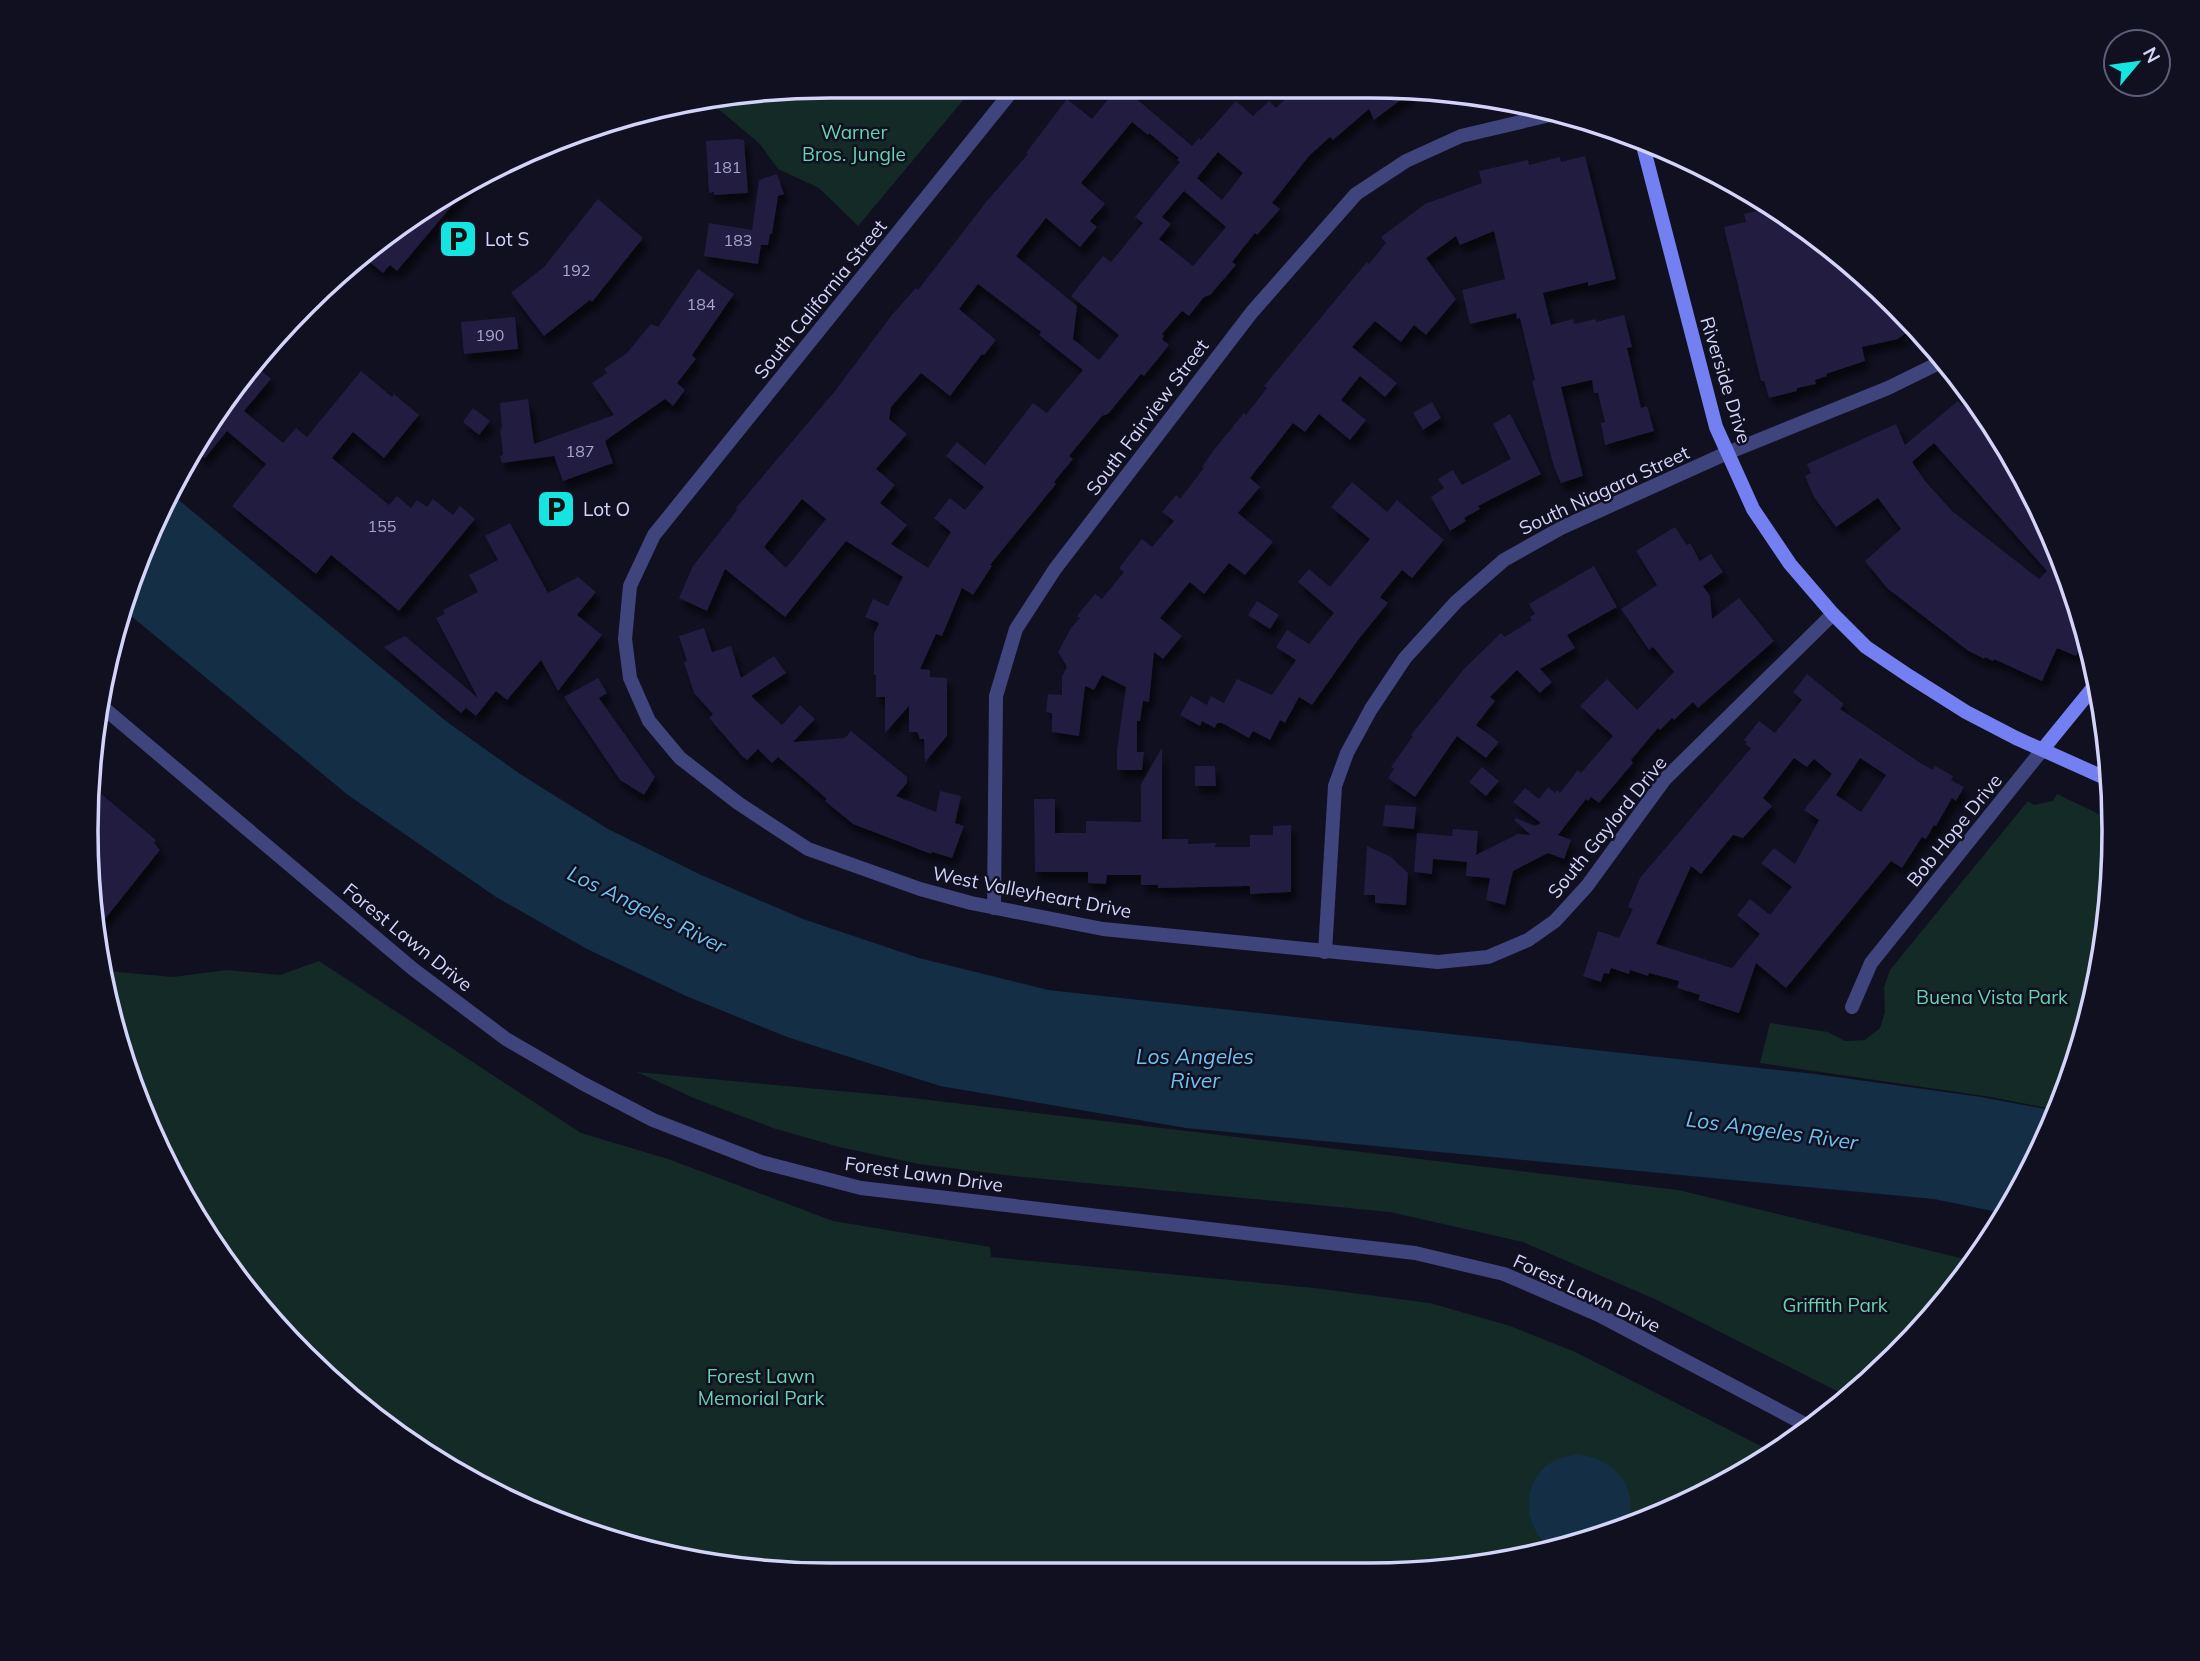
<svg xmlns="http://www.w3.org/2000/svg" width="2200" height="1661" viewBox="0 0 2200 1661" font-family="Mulish,sans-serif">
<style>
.green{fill:#132a27}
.water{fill:#142e46}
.building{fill:#201d40;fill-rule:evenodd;filter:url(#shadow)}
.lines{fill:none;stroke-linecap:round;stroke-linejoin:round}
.minor{stroke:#3f447c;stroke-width:14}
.tertiary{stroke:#3f447c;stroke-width:14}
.secondary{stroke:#7480f2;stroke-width:14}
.labels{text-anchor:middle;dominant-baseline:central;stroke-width:5;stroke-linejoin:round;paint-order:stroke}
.number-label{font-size:16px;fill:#a7a6cc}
.park-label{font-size:19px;fill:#67d4ac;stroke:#101021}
.poi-label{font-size:19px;fill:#d4d4fb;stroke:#101021;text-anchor:start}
.street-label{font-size:19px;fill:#d4d4fb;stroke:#101021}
.water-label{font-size:21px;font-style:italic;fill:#6bc3f1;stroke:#101021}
.rim{fill:none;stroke:#d4d4fb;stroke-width:3.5}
</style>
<defs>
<filter id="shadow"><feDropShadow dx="4.5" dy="8" stdDeviation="3.5" flood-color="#0009"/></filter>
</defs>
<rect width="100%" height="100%" fill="#101021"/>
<!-- green -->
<g class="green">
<polygon points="831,86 975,86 858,226 819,188 778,169 760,144 710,102"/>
<polygon points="2057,794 2111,820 2108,928 2075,1070 2057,1110 1991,1097 1760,1063 1770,1023 1828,1032 1845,1041 1865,1040 1880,1028 1885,1012 1884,987 1890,970 2028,801 2034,805 2053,801"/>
<polygon points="319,961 581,1133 668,1159 833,1221 990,1247 991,1257 1314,1288 1430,1303 1510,1326 1573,1351 1771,1451 1654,1519 1467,1569 781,1574 637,1550 458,1476 340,1391 239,1284 185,1203 125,1070 106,971 173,977 226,970 280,975"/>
<polygon points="637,1072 904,1097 1678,1190 1973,1261 1929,1322 1849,1397 1657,1300 1523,1242 1390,1212 1013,1176 919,1164 839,1147 773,1128 696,1099"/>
</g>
<!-- water -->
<g class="water">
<polygon points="169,492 447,722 520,774 608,829 699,874 803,919 919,958 1048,990 1815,1074 1981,1097 2056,1111 2014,1203 2007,1214 1934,1199 1186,1128 940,1086 787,1037 686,996 587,949 496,897 348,795 125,611 163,501"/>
<path d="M1577,1454C1615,1459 1641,1487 1626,1526L1550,1547C1524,1528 1521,1487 1546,1466C1555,1459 1566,1456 1577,1454Z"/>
</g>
<!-- building -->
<g class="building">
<path d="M1118,87H1138L1132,95L1192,146L1199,138L1201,140L1236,101L1253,116L1269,101L1276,108L1298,87H1418L1374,120L1369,109L1333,140L1330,137L1309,156L1272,203L1280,209L1257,235L1255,233L1232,262L1236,265L1210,295L1204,297L1189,316L1182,311L1162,334L1164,336L1162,339L1169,345L1144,376L1141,374L1108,414L1102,416L1069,456L1073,459L1054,482L1056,484L990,565L992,566L973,595L962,588L942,636L936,634L920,669L930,670V677L947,678V736L925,762L924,739H920L917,732H909V706L885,733V697H876V675H874V634L879,623L865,617L873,599L888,606L903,577L846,541L785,617L725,569L707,611L679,598L693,566L738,509L736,508L835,391L891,316L916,288L918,290L987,201L1028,154L1026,153L1067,99L1092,119ZM1132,122L1148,135L1149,133L1179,158L1177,160L1180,162L1135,217L1143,223L1111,262L1103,256L1071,296L1119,335L1099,360L1073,339L1077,306L1016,256L1046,218L1080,247L1097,227L1090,221L1105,204L1081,183ZM1218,152L1243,173L1222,200L1197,178ZM1184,191L1226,227L1193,266L1159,239L1171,224L1162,217ZM978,284L1041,332L1039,335L1083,370L1047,413L1033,403L985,465L957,442L946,456L984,487L965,510L950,498L934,518L951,532L928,568L891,544L907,525L880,503L895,485L876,469L907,434L889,419L891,407L921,373L950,396L982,354L984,355L996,340L959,309ZM802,499L826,519L786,568L764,547Z"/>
<polygon points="737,139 744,140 748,193 714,195 714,192 709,193 706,141"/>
<polygon points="1585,156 1616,279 1588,286 1588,282 1543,293 1551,325 1573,319 1574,324 1596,319 1596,322 1624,315 1632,347 1627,348 1641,408 1647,406 1654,431 1605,445 1601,423 1605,422 1598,393 1594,393 1592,380 1561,387 1583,476 1561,483 1554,467 1532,381 1535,380 1520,318 1517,319 1516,313 1470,324 1462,290 1505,279 1494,231 1460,245 1456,236 1426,258 1456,299 1426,335 1414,325 1401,342 1375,321 1352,347 1397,383 1385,397 1360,376 1341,400 1366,420 1350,440 1319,414 1305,432 1293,423 1250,478 1260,487 1238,513 1273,542 1245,575 1229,563 1204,594 1190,582 1160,618 1182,636 1163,659 1154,652 1149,702 1143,701 1140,721 1137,721 1137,752 1144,752 1142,770 1117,770 1117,750 1126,687 1102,675 1094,690 1085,686 1079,736 1052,732 1052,713 1046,712 1048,694 1062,695 1062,676 1067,667 1058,652 1071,628 1080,618 1077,616 1095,594 1102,599 1124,572 1119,568 1142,539 1152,547 1174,521 1162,512 1176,495 1180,499 1204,468 1202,467 1213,451 1244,413 1246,415 1267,388 1264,386 1367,262 1369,264 1386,243 1381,237 1425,204 1482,183 1479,171 1528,160 1529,165 1560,157 1561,162"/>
<polygon points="777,174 784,194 778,196 772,234 770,234 768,245 761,245 758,264 704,256 709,223 752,230 759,180"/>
<polygon points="469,181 471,183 397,271 390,265 383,273 361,255 458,186"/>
<polygon points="598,199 643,238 592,302 590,300 544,336 511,293 544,267"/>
<polygon points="1775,207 1784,211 1896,304 1915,326 1898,339 1862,347 1865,361 1826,374 1827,376 1815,380 1816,384 1797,388 1797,391 1769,398 1764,381 1761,381 1724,227 1746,222 1744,214"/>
<polygon points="698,269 734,294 692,355 696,359 677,383 685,390 673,406 665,399 605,441 613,463 563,481 554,456 502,463 500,456 503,455 500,427 502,430 500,403 528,399 534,444 614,415 592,383 607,373 604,369 627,353 651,324 658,327"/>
<polygon points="515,317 518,349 464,354 461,322"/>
<polygon points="254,364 271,379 244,411 283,443 296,428 307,437 361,371 392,397 394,394 419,415 384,458 353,432 332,458 389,505 397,496 411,508 417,500 427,507 433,499 453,515 460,506 475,519 399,611 331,555 316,574 232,506 266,464 227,431 205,458 196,451"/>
<path d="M1973,397L2038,501L2087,633L2076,656L2057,648L2042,681L1994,659L1993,661L1985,657L1984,659L1967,650L1887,588L1865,561L1901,529L1878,498L1836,527L1814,497L1805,476L1811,473L1807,464L1896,424L1905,445L1958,401L1962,406ZM1934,443L2047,571L2039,579L1952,511L1925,481L1912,462Z"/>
<polygon points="1432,402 1441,418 1423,430 1413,413"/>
<polygon points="473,408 490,421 479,435 463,422"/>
<polygon points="1510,414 1541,474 1478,506 1480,509 1464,518 1466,521 1450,531 1431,497 1444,488 1438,479 1453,470 1462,485 1511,459 1493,424"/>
<polygon points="1352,482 1387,512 1397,500 1444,540 1412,578 1402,570 1380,597 1388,603 1358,640 1312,705 1299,697 1285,723 1280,720 1270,740 1253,731 1249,738 1222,723 1217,723 1215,728 1202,721 1200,726 1180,715 1191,696 1207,705 1211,696 1224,703 1237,679 1272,695 1296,660 1276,647 1287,630 1309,644 1334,613 1298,582 1309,569 1330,587 1370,539 1331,507"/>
<polygon points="510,523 548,593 578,577 596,592 577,615 602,635 558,691 541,660 507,700 496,691 476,716 466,708 461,713 384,647 405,636 478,698 436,618 445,614 443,610 478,592 469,575 498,560 485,536"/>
<polygon points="1675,527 1687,545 1690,543 1700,561 1711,554 1723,572 1703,586 1710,596 1712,619 1739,598 1774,641 1698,708 1693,702 1674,720 1672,718 1660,730 1658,728 1631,760 1633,763 1599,803 1591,797 1588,801 1586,799 1558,835 1571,840 1564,859 1548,853 1513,871 1505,905 1486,900 1490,878 1466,876 1467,862 1433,859 1432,874 1414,872 1417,833 1452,836 1453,829 1478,831 1476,855 1518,834 1531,835 1514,820 1516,818 1535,826 1541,823 1513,802 1525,788 1539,799 1548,787 1555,793 1557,790 1560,793 1578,770 1581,773 1613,736 1580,706 1607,679 1637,710 1674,672 1653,647 1649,650 1621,609 1657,585 1636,551"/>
<polygon points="1594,566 1617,607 1567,635 1575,648 1540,669 1552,682 1540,693 1517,670 1490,697 1495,701 1476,725 1499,742 1486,758 1457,736 1415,797 1388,778 1394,769 1391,767 1413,736 1411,735 1464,669 1501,633 1505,637 1532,620 1530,617 1535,614 1529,604"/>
<polygon points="1257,601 1279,615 1270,629 1248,615"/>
<polygon points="704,628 712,652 731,646 741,678 774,656 786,673 751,696 782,725 800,705 815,719 793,742 845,738 851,731 907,777 907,783 896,796 936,812 940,791 961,796 955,823 964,826 952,858 932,852 931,854 853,824 825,801 827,799 778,757 772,763 758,749 747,760 742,756 709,718 713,714 694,693 684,662 687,661 679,636"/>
<path d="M1807,674L1844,704L1840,709L1922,764L1933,770L1935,766L1953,776L1951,780L1964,787L1956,801L1952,798L1936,826L1934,825L1926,839L1922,837L1902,868L1891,861L1786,988L1756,963L1739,1013L1698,1000L1700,995L1677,988L1679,981L1649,973L1648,976L1630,970L1629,974L1611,968L1609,974L1604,973L1601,982L1583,976L1598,931L1619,938L1633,909L1628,907L1640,878L1751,748L1745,744L1747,742L1744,740L1759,721L1775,733L1802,700L1793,692ZM1794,758L1807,767L1814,759L1832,774L1804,810L1819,820L1795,864L1774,848L1761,863L1792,887L1770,915L1750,899L1737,915L1760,934L1732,968L1656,944L1691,866L1701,874L1733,835L1743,838L1772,806L1763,798ZM1860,758L1886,775L1861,812L1836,795Z"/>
<polygon points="598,678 607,693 599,698 655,777 644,795 620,780 564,697"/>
<polygon points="1162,748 1162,839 1188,839 1188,844 1216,843 1215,847 1250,847 1250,835 1273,835 1273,826 1291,825 1291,892 1250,894 1250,886 1158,888 1158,885 1141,885 1141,875 1107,875 1106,884 1088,883 1088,872 1035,872 1034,799 1055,799 1055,833 1086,833 1086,821 1141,822 1141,784"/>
<polygon points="1195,766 1215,766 1216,786 1195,786"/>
<polygon points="1482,767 1499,781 1486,796 1469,782"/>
<polygon points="93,787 156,840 154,843 160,850 97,929 87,880"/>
<polygon points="1385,805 1416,807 1414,829 1383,826"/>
<polygon points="1367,846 1391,857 1408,873 1406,905 1375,903 1375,895 1364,895"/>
</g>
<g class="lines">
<!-- minor -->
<g class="minor">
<polyline points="1016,86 654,535 630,586 625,639 630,678 649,721 680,758 738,803 808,849 920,889 971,903 1103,929 1438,962 1488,957 1528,940 1555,921 1587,886 1665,779 1833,614"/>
<polyline points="994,908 996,696 1016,629 1055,569 1252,312 1356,194 1406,161 1461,136 1563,112"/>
<polyline points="1325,952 1335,786 1347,753 1371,709 1405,658 1456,602 1504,560 1563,527 1727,453 1888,388 1945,360"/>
<polyline points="1852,1007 1871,963 2043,749"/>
</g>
<!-- tertiary -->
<polyline class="tertiary" points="99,704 413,969 506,1039 582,1083 653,1120 761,1162 861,1188 1415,1253 1504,1274 1599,1315 1812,1428"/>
<!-- secondary -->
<g class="secondary">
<polyline points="1641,138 1716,427 1753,509 1790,564 1833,614 1866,647 1909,676 1966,712 2016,738 2112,781"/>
<polyline points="2043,749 2096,684"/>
</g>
</g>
<!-- icons -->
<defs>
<symbol id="parking-square" viewBox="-11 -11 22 22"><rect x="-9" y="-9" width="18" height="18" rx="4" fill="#15e5e1" stroke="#101021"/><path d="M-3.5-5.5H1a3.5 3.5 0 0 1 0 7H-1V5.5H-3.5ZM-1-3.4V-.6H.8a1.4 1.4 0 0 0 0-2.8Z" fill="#111"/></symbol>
</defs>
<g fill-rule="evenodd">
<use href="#parking-square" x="436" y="217" width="44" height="44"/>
<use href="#parking-square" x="534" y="487" width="44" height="44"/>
</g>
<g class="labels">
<!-- number labels -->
<g class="number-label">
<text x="727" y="167">181</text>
<text x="738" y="240">183</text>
<text x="576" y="270">192</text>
<text x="701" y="304">184</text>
<text x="490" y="335">190</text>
<text x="580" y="451">187</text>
<text x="382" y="526">155</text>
</g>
<!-- park labels -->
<g class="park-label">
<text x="854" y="132">Warner<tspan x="854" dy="22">Bros. Jungle</tspan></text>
<text x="1992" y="997">Buena Vista Park</text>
<text x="1835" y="1305">Griffith Park</text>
<text x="761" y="1376">Forest Lawn<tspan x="761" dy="22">Memorial Park</tspan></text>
</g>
<!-- poi labels -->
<g class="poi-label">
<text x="485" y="239">Lot S</text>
<text x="583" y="509">Lot O</text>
</g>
<!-- street labels -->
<g class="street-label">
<text transform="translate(820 299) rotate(-51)">South California Street</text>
<text transform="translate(1726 380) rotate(73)">Riverside Drive</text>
<text transform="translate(1147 417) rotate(-53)">South Fairview Street</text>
<text transform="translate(1604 490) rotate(-25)">South Niagara Street</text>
<text transform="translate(1607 827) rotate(-51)">South Gaylord Drive</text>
<text transform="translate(1954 830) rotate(-51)">Bob Hope Drive</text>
<text transform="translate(1032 892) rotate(11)">West Valleyheart Drive</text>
<text transform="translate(408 937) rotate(39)">Forest Lawn Drive</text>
<text transform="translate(924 1174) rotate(8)">Forest Lawn Drive</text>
<text transform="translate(1587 1293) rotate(25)">Forest Lawn Drive</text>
</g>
<!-- water labels -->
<g class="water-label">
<text transform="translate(647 909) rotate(26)">Los Angeles River</text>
<text x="1195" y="1056">Los Angeles<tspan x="1195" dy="24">River</tspan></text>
<text transform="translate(1772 1130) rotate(8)">Los Angeles River</text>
</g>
</g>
<!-- crop -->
<path d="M0 0H2200V1661H0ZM830 98H1370A732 732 0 0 1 2102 830V831A732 732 0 0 1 1370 1563H830A732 732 0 0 1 98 831V830A732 732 0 0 1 830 98Z" fill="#101021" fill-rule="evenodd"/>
<path class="rim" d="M830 98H1370A732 732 0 0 1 2102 830V831A732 732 0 0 1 1370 1563H830A732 732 0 0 1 98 831V830A732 732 0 0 1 830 98Z"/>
<!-- north arrow -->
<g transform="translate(2137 63) rotate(61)"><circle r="33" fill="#101021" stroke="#5e5e78" stroke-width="2"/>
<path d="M0-5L12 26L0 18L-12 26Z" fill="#15e5e1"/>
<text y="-10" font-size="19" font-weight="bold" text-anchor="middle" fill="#d4d4fb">N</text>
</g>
</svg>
